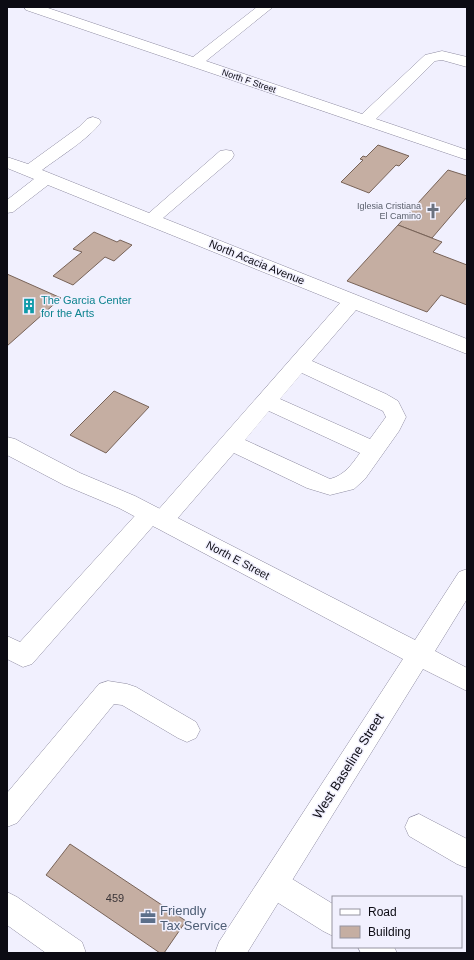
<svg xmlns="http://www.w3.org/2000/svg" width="474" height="960" viewBox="0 0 474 960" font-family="Arial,sans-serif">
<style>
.building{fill:#c5aea2;stroke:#786358}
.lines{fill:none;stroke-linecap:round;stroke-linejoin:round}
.minor-casing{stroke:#8e8ba1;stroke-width:1}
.major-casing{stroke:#8e8ba1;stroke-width:1}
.minor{fill:#fff;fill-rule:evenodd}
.major{fill:#fff;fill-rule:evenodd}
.labels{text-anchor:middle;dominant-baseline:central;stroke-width:3;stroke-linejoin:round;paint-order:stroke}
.far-street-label{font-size:9px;fill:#0c0b13;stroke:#f1f0fe}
.far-worship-label{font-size:9px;fill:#5b616d;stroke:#f1f0fe;text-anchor:end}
.street-label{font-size:11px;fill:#0c0b13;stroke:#f1f0fe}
.culture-label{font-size:11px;fill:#0d838f;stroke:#f1f0fe;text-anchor:start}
.near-number-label{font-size:11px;fill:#3a3437}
.near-street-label{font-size:13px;fill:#0c0b13;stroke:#f1f0fe}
.near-service-label{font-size:13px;fill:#4e5e75;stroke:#f1f0fe;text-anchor:start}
</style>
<rect width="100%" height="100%" fill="#f1f0fe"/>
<!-- building -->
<g class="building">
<polygon points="378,145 409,156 399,166 396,165 369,193 341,182 363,160 360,159 363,156 366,157"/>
<polygon points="448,170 467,176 467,197 432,238 398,225"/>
<polygon points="398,225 442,242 433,252 467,265 467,305 441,295 427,312 347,281"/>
<polygon points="94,232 117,242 120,240 132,245 114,261 105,257 73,285 53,276 82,252 73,249"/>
<polygon points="7,274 61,298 7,346"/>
<polygon points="114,391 149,407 106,453 70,435"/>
<polygon points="70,844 186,921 164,953 160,953 46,875"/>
</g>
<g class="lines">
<defs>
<g id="minor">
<polygon points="24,7 45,7 193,57 257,7 273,7 206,61 362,114 425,55 442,51 467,57 467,67 442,60 435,61 376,119 467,150 467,160 26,10"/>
<path d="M93,117L99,119L101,122C89,139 59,157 42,170L149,213L220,151L226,150L232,151L234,155L232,159L163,218L467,339V354L356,310L312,361L386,394L398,401L406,417L399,431L365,479L354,489L330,495L307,488L234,453L170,527L162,530L153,526L32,664L23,667L7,659V636L20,642L142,508L150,505L159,509L340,303L48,185L13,212L7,213V200L34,179L7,168V157L28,164L79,127L87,119ZM302,373L383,411L386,417L370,439L280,399ZM269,411L360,453C352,464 345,475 330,479L245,440Z"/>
<polygon points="108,681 127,684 136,687 196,722 200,730 196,738 187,742 178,738 122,705 114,704 17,823 7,827 7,793 99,684"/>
<polygon points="419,814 467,839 467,868 457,864 409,836 405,827 409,818"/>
<polygon points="274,870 284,874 333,904 333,936 323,931 264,894 260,884 264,874"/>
<polygon points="7,892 17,897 82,942 86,953 46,953 7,925"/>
<polygon points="358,947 394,947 397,953 361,953"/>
</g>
<polygon id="major" points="7,437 15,439 80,473 135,496 415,640 459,572 467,569 467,599 435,651 467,668 467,691 423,669 247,953 215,953 219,942 403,659 119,508 64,485 7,455"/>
</defs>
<!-- minor casing -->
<use href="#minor" class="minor-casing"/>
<!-- major casing -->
<use href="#major" class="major-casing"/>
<!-- minor -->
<use href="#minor" class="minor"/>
<!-- major -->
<use href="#major" class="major"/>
</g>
<!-- icons -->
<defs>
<symbol id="church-bare" viewBox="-9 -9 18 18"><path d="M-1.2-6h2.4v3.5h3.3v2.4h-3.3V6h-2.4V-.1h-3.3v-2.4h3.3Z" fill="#6b7280" stroke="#f1f0fe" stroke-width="2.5" paint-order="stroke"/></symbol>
<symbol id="building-bare" viewBox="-9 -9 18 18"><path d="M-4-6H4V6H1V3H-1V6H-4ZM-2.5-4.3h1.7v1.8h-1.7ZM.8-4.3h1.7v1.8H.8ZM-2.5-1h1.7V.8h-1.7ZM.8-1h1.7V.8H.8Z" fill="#0f9aa8" stroke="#f1f0fe" stroke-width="2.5" paint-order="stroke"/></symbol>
<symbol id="office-bare" viewBox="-9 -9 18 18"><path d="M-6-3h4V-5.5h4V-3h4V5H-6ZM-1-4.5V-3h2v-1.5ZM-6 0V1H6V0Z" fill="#5c6f8a" stroke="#f1f0fe" stroke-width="2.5" paint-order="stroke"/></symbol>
</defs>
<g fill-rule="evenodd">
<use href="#church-bare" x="422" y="200" width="22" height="22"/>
<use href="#building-bare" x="18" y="295" width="22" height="22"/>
<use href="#office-bare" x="137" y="906" width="22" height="22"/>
</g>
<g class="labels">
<!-- far-street labels -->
<g class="far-street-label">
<text transform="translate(249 81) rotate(19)">North F Street</text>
</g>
<!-- far-worship labels -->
<g class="far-worship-label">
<text x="421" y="206">Iglesia Cristiana<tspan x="421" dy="10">El Camino</tspan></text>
</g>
<!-- street labels -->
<g class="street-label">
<text transform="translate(257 262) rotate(22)">North Acacia Avenue</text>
<text transform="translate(238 560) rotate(28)">North E Street</text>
</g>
<!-- culture labels -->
<g class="culture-label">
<text x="41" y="300">The Garcia Center<tspan x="41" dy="13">for the Arts</tspan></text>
</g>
<!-- near-number labels -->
<g class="near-number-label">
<text x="115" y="898">459</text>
</g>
<!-- near-street labels -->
<g class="near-street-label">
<text transform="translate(348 766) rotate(-58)">West Baseline Street</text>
</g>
<!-- near-service labels -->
<g class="near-service-label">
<text x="160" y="910">Friendly<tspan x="160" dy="15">Tax Service</tspan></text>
</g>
</g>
<!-- border -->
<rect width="474" height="960" fill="none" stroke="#0c0b13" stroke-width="16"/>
<!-- legend -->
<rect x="332" y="896" width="130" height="52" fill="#f1f0fe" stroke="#9594a0"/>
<rect x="340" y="909" width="20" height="6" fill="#ffffff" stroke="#9594a0"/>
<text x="368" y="916" font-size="12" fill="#0c0b13">Road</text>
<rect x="340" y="926" width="20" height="12" fill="#c5aea2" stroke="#9594a0"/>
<text x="368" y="936" font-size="12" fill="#0c0b13">Building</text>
</svg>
